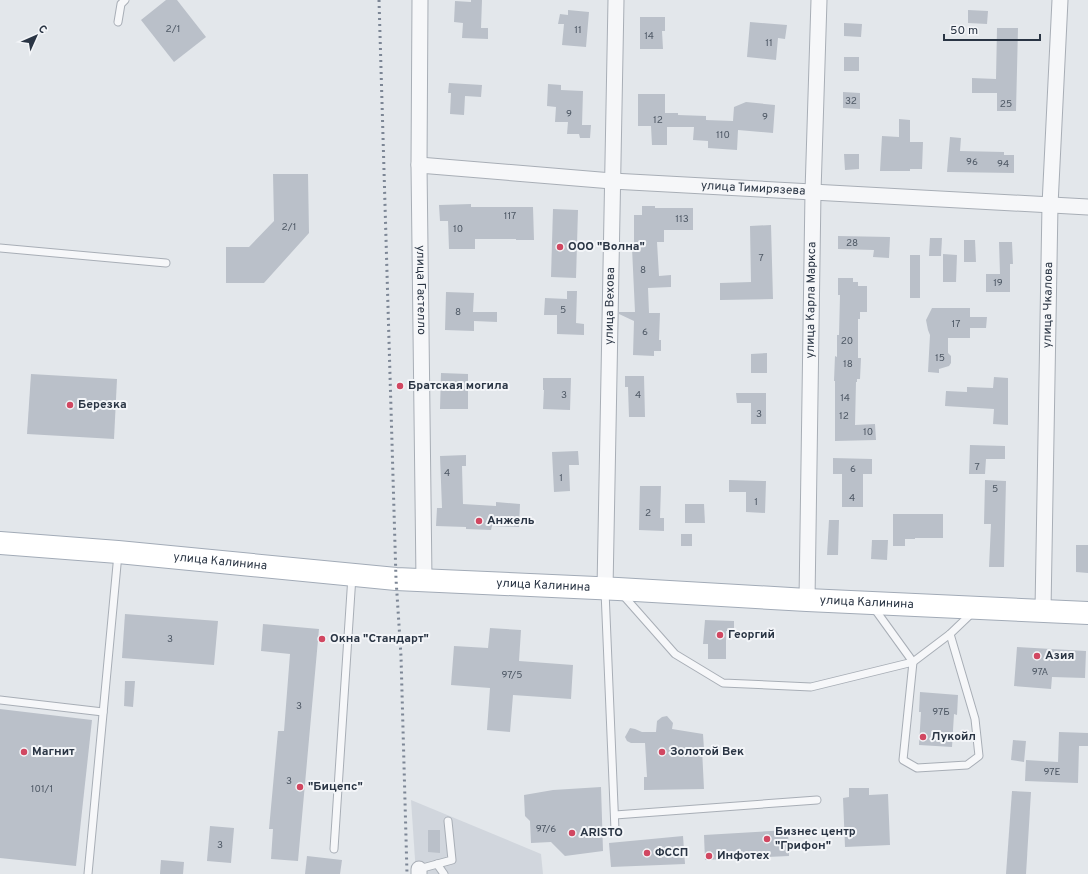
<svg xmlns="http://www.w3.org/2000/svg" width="1088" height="874" viewBox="0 0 1088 874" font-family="Overpass,sans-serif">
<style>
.built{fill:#d1d6dd}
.building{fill:#bac0c9}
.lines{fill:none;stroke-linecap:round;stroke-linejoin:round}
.lane-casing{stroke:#a8aeb6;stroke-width:9}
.street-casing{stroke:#a8aeb6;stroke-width:17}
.primary-casing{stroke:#a2abb7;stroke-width:24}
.lane{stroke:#f6f7f9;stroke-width:7}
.street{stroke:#f6f7f9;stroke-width:15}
.primary{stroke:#fff;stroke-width:22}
.rail{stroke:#7c8695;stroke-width:3;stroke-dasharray:2 4;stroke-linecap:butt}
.poi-dot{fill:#d14761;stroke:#f3f5f8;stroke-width:1.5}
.labels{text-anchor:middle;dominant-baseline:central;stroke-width:4;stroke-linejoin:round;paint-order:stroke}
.number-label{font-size:10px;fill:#4e5865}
.street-label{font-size:12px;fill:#2a3544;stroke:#f3f5f8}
.poi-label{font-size:12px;font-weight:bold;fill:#2a3544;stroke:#f3f5f8;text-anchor:start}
</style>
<rect width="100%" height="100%" fill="#e3e7eb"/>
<!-- built -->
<polygon class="built" points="411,800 541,854 543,874 416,874"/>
<!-- building -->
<g class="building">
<polygon points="166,0 177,0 206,37 174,62 141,20"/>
<polygon points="471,0 482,0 481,28 488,28 488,39 462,38 463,23 454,22 455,1 471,2"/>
<polygon points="568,10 589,12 586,47 562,45 564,24 558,24 560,14 568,15"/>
<polygon points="968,10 988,11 987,24 968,23"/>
<polygon points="640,17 665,17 665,31 662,31 663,49 640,49"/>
<polygon points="750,22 787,25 785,39 778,38 776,60 747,57"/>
<polygon points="844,23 862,24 861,37 844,36"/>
<polygon points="997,28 1018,28 1016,111 997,111 997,93 972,93 972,78 996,79"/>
<rect x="844" y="57" width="15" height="14"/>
<polygon points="449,83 482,85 481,97 465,96 464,115 450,114 451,93 448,93"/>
<polygon points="548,84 561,85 561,90 583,91 582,125 591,125 590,138 580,138 579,134 567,134 568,122 555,122 556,107 547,106"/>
<polygon points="843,92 860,93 860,109 843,108"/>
<polygon points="638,94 665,94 665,113 678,113 678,115 706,116 706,120 733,121 734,107 746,102 775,105 773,133 738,130 737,150 708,148 708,141 693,140 694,127 667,127 667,145 652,145 651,126 638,126"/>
<polygon points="899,119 910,120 910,142 923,142 922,169 910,169 910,171 880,171 882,136 899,137"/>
<polygon points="950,137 961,138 960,151 1004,152 1004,155 1014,155 1014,173 947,172"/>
<polygon points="844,154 859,154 859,169 845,170"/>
<polygon points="273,174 308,174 309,233 264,283 226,283 226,247 249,247 274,221"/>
<polygon points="471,204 471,207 533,207 534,240 516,240 516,239 475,239 475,249 449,249 448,221 440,221 439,205"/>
<polygon points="642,206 655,206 655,208 693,208 693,230 664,230 664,242 657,242 659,276 671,275 671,287 648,288 649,313 660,313 659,340 661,340 661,351 654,351 654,356 633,355 634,321 619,314 619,312 635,312 632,248 634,248 634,215 642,215"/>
<polygon points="553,209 578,210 576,278 551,277"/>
<polygon points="771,225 773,299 720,300 720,283 751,282 750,226"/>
<polygon points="838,236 890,237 889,258 873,257 874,250 838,249"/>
<polygon points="930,238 942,238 941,256 929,256"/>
<polygon points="964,240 975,240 976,262 964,262"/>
<polygon points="999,242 1012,242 1013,264 1010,264 1010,292 986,292 986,274 1000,274"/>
<polygon points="943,254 957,255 956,282 943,282"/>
<rect x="910" y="255" width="10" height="43"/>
<polygon points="838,278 853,278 853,282 858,282 858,286 867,286 867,312 860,312 860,319 858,319 858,358 861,358 860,379 857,379 857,382 856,382 855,425 875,424 876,440 835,441 835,381 834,381 835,356 837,357 837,335 839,335 840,295 838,295"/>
<polygon points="567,291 577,291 576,323 584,324 584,335 557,334 557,315 544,315 545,298 567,299"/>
<polygon points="446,292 474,293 473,312 497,312 497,322 474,321 474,331 445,330"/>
<polygon points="932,308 970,308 970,317 987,317 986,328 970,328 970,338 948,338 948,353 951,356 951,363 949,366 939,369 939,373 928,372 930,335 928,330 926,320"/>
<polygon points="767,353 767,373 751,373 751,354"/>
<polygon points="441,373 468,374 468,409 440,409"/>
<polygon points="31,374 117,379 114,439 27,434"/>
<polygon points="625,376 644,376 645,417 629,417 628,387 625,387"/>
<polygon points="994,377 1008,378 1008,425 993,424 994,409 945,406 946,391 967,392 967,387 993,388"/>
<polygon points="543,378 571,378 570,410 543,409 544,390 543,390"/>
<polygon points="736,393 766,393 766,424 751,424 751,403 737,403"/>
<polygon points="970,445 1005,446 1005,459 986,459 985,474 969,474"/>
<polygon points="578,451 579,465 569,465 570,491 554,492 552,452"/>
<polygon points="466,455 466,466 462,466 463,504 496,506 496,502 520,504 519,527 492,526 491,530 466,529 466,527 436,526 437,508 442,508 440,456"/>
<polygon points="833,458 872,459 872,474 863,474 863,507 842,507 842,474 833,474"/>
<polygon points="729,480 766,481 765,513 746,512 746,492 729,492"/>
<polygon points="985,480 1006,481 1004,567 989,567 991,524 984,524"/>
<polygon points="640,486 661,486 660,518 664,518 664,531 639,530"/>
<polygon points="685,504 704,504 705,523 685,523"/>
<polygon points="893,514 943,514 943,538 915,538 915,539 905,539 905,546 893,546"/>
<polygon points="829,520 839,520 838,555 827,555"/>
<rect x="681" y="534" width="11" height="12"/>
<polygon points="872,540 888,540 887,560 871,559"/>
<polygon points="1076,545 1088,545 1088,573 1076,572"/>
<polygon points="125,614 218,621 214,665 122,658"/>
<polygon points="705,620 734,621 734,631 726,631 726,659 708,659 708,644 703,644"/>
<polygon points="263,624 319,629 298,861 271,859 273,829 269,829 278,731 284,731 290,654 261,651"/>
<polygon points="490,628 521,630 519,661 573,665 571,699 513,695 510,732 487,730 490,688 451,685 454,646 488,648"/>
<polygon points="1017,647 1086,651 1085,678 1052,677 1051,689 1014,686"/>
<polygon points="125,681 135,681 133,707 124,706"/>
<polygon points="920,692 958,695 957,715 954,714 952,747 919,745 921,712 919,712"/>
<polygon points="0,709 92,720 76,866 0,858"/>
<polygon points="667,716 673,723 672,729 703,734 704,749 702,749 704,789 644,790 644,777 647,777 645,743 631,743 627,741 625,737 630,728 635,729 642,732 656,732 657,721 662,717"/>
<polygon points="1059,732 1088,733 1088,746 1079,746 1078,783 1025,781 1026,760 1058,762"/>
<polygon points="1013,740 1026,741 1024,762 1011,760"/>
<polygon points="601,787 603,851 565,856 551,842 531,843 530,821 525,816 524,795 553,790"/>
<polygon points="849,788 869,788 869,795 888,794 890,845 845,847 843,798 849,797"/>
<polygon points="1012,791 1031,792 1026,874 1006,874"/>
<polygon points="210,826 234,828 231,863 207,861"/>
<polygon points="428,830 440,830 440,853 428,852"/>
<polygon points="788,830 789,856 705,860 704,835"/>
<polygon points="683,836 685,864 611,867 609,843"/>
<polygon points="307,856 342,860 340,874 305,874"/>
<polygon points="161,860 184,862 183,874 160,874"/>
</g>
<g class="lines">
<defs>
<g id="lane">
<polyline points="118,22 121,4 125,0"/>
<polyline points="0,248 166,263"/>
<polyline points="605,591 615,830"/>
<polyline points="622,594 675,654 723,683 811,687 913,662 950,634 973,612"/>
<polyline points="874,608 913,662 903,760 917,768 967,765 979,756 975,719 950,634"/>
<polyline points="0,700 103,712"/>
<polyline points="615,815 817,800"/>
<polyline points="334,849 352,576"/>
<polyline points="437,864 444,874"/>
<polyline points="419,869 452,860 448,821"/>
<polyline points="88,874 118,554"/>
</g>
<g id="street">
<path id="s1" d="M420,0L419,165L424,580"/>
<path id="s2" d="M419,165L612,181L1088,207"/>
<path id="s3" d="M605,589L616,0"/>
<path id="s4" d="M807,600L813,192L819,0"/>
<path id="s5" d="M1043,610L1050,205L1060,0"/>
<polyline points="419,869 419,874"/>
</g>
<g id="primary">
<path id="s6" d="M0,543L118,552L396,579L618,589L807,600L1088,613"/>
</g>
</defs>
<!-- lane casing -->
<use href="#lane" class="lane-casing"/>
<!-- street casing -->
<use href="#street" class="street-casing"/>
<!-- primary casing -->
<use href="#primary" class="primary-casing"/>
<!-- lane -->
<use href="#lane" class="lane"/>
<!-- street -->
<use href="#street" class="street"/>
<!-- primary -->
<use href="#primary" class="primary"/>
<!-- rail -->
<polyline class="rail" points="379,0 396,579 401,656 407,874"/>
</g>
<!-- markers -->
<g class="poi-dot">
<circle cx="560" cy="247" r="4"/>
<circle cx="400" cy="386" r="4"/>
<circle cx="70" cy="405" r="4"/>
<circle cx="479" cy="521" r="4"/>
<circle cx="720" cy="635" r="4"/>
<circle cx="322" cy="639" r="4"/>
<circle cx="1037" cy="656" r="4"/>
<circle cx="923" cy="737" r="4"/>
<circle cx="24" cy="752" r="4"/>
<circle cx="662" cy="752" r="4"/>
<circle cx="300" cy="787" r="4"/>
<circle cx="572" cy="833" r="4"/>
<circle cx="767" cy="839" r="4"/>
<circle cx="647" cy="853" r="4"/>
<circle cx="709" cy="856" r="4"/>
</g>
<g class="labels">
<!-- number labels -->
<g class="number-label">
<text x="173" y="29">2/1</text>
<text x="578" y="30">11</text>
<text x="649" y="36">14</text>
<text x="769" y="43">11</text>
<text x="851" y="101">32</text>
<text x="1006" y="104">25</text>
<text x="569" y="114">9</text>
<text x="765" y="117">9</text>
<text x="658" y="120">12</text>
<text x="723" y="135">110</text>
<text x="972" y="162">96</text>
<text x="1003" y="164">94</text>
<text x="510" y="216">117</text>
<text x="682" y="219">113</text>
<text x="289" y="227">2/1</text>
<text x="458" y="229">10</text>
<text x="852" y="243">28</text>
<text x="761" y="258">7</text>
<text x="643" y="270">8</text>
<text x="998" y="283">19</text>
<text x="563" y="310">5</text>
<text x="458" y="312">8</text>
<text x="956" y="324">17</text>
<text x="645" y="332">6</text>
<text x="847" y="341">20</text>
<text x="940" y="358">15</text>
<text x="848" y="364">18</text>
<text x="564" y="395">3</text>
<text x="638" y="395">4</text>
<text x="845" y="398">14</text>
<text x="759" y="414">3</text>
<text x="844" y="416">12</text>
<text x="868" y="432">10</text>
<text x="977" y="467">7</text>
<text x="853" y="469">6</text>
<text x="447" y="473">4</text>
<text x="561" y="478">1</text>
<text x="995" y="489">5</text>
<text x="852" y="498">4</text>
<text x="756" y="502">1</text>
<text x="648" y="513">2</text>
<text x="170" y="639">3</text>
<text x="1040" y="672">97А</text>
<text x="512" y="675">97/5</text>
<text x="299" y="706">3</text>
<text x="941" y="712">97Б</text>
<text x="1052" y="772">97Е</text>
<text x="289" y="781">3</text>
<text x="42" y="789">101/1</text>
<text x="546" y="829">97/6</text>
<text x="220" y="845">3</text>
</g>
<!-- street labels -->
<g class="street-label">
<text stroke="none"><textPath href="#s2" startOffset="335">улица Тимирязева</textPath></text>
<text stroke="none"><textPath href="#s1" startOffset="290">улица Гастелло</textPath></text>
<text stroke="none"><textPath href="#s4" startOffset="300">улица Карла Маркса</textPath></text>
<text stroke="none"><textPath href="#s5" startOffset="305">улица Чкалова</textPath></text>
<text stroke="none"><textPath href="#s3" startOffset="283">улица Вехова</textPath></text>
<text stroke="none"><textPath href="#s6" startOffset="221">улица Калинина</textPath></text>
<text stroke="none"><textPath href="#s6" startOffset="545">улица Калинина</textPath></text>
<text stroke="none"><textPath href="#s6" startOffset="869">улица Калинина</textPath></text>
</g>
<!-- poi labels -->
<g class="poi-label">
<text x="568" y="247">ООО "Волна"</text>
<text x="408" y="386">Братская могила</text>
<text x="78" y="405">Березка</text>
<text x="487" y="521">Анжель</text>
<text x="728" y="635">Георгий</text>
<text x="330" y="639">Окна "Стандарт"</text>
<text x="1045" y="656">Азия</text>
<text x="931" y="737">Лукойл</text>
<text x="32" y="752">Магнит</text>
<text x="670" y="752">Золотой Век</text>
<text x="308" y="787">"Бицепс"</text>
<text x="775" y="832">Бизнес центр<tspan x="775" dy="14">"Грифон"</tspan></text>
<text x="580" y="833">ARISTO</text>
<text x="655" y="853">ФССП</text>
<text x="717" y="856">Инфотех</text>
</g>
</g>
<!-- north arrow -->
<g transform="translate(36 36) rotate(45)" stroke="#f3f5f8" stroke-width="3" paint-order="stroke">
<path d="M0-3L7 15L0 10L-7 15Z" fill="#2a3544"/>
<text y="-6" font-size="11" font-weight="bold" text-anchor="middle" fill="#2a3544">С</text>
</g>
<!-- scale -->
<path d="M944 34v6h96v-6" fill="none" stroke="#2a3544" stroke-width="2"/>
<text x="950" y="34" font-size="12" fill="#2a3544" stroke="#f3f5f8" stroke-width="3" paint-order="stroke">50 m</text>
</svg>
